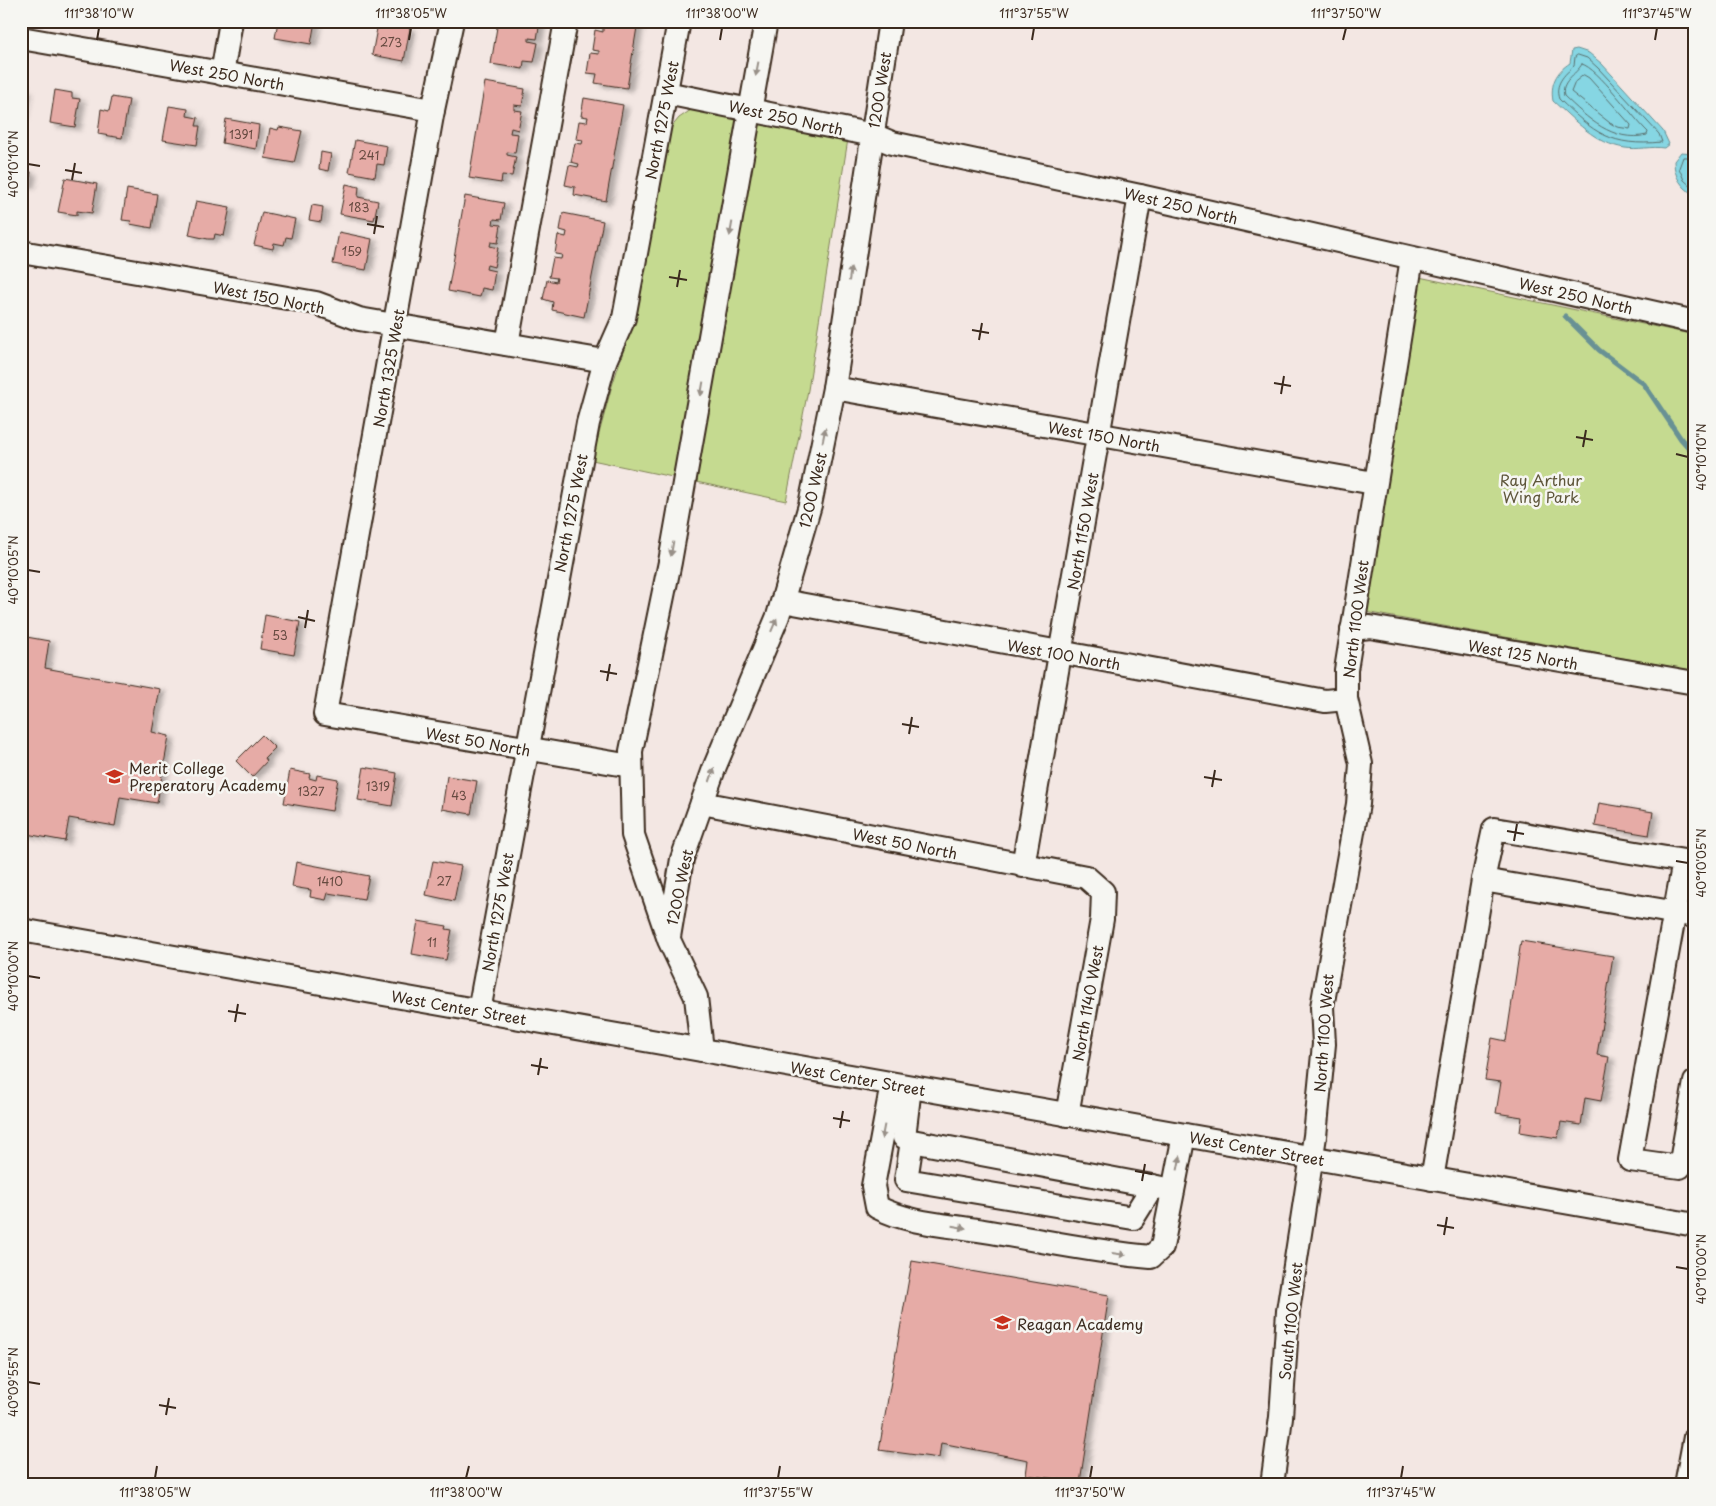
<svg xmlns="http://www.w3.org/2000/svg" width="1716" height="1506" viewBox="0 0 1716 1506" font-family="'Playpen Sans',sans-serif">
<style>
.green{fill:#c5da90;stroke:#808257}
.water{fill:#86d6e3;stroke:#689194}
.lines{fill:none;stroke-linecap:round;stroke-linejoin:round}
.shore{stroke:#596f6d;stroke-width:1}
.stream{stroke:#689194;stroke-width:5}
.building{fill:#e6aba6;stroke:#3b2a1e;filter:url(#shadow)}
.minor-casing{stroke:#3b2a1e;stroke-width:26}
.minor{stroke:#f6f6f2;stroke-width:22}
.oneway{fill:#989088}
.ticks{fill:none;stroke:#3b2a1e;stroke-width:2}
.labels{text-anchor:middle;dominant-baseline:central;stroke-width:5;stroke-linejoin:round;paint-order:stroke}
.number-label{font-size:12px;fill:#664a40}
.street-label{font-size:15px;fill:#3b2a1e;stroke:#f6f6f2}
.park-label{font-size:15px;fill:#5e563a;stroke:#f6f6f2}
.poi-label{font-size:15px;fill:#3b2a1e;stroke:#f6f6f2;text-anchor:start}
.neatline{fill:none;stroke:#3b2a1e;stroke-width:2}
.ticks-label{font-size:12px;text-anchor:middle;fill:#3b2a1e}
</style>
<defs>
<filter id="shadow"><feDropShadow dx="5.5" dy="3" stdDeviation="2.5" flood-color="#0004"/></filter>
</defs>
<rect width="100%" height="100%" fill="#f3e7e3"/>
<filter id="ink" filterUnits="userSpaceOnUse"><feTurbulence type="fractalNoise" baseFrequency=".02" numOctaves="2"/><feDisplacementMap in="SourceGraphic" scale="10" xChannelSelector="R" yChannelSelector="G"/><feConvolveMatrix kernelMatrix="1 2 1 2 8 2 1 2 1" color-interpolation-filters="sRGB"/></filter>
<g filter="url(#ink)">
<!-- green -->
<g class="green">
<polygon points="691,110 848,139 808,390 786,501 592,460 611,389 634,318 670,129 679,118"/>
<polygon points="1419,277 1695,335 1695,671 1365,612"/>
</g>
<!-- water -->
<g class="water">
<path d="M1577,49L1589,53L1602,64L1663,131L1669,144L1664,148C1651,146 1638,150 1625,148C1596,144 1574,120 1553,101C1550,84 1556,72 1570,63L1572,50Z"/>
<path d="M1681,152L1695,153V196C1682,187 1674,178 1674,161Z"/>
</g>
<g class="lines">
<!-- shore -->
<g class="shore">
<path d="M1578,55L1587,58L1598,68L1659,134L1662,142C1611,147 1594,133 1559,99C1554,84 1564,75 1574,66L1575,57Z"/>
<path d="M1582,64C1598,68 1633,118 1648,132L1647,135C1613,143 1587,118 1564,96C1560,81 1576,75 1582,64Z"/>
<polygon points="1584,75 1589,78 1631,125 1630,129 1617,127 1610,123 1571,92 1575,82"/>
<polyline points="1695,157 1683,157 1679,168 1684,180 1695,190"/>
</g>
<!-- stream -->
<polyline class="stream" points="1565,316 1599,350 1644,384 1681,439 1689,448 1695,450"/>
</g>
<!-- building -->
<g class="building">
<polygon points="278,21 315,21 311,44 275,38"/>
<polygon points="498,21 540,21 537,39 529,38 529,41 538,43 534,62 524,61 523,69 491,64"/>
<polygon points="597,21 638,21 627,88 595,83 597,74 587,73 590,53 599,54 599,51 592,50 595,30 603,32 603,27 596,26"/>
<polygon points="378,23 410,28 404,61 372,55"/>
<polygon points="485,82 525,89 522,106 514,105 514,110 522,111 518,130 511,128 510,133 518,134 515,153 507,152 507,155 516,157 512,176 502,175 501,183 469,178"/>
<polygon points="21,83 21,89 26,90 21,117"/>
<polygon points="55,90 72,93 72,98 80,99 75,127 50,123"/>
<polygon points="112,97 129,100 122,138 98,134 101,109 109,111"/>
<polygon points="584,98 623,105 606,201 574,195 575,187 565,185 569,165 578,167 579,164 571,162 575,143 582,144 583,140 576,139 579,121 587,122 588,117 581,116"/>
<polygon points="169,106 188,109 187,116 198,118 196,126 200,126 197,145 163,140"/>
<polygon points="226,119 259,125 256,149 222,143"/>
<polygon points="279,127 302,131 294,163 265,158 270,128 278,130"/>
<polygon points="355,140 387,146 384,165 377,164 375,177 349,172"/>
<polygon points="321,152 331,154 328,171 319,169"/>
<polygon points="21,170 31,172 28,186 21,184"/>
<polygon points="65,178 97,184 92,213 77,211 77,215 58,212"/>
<polygon points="346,184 359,187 358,197 378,201 374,220 340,214"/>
<polygon points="127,189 157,194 152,228 130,224 131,221 122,220"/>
<polygon points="465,196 504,203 501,220 494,219 493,224 501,225 498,243 491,242 490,246 498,248 494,267 487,265 486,269 495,271 492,290 482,288 480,297 448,291"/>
<polygon points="196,201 230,207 224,236 215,234 214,239 208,239 189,235"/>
<polygon points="312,205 323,207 321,222 309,220"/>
<polygon points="262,212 295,219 291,238 286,237 284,245 274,243 273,249 254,245"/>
<polygon points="563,213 603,221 584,317 552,310 553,302 543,299 547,280 556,282 557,278 549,277 553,258 561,259 562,255 555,254 558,235 566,237 567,232 560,230"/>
<polygon points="339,232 372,239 366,270 333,264"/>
<polygon points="265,615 300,622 294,655 260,649"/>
<polygon points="21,636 49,641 45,668 160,689 152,732 169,736 157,803 120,797 115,826 69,818 65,841 21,833"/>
<polygon points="262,735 275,748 265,758 267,761 252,777 236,761"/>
<polygon points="364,767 397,773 392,806 358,800"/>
<polygon points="290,770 310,774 309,778 316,780 317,775 338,779 332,811 284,803"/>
<polygon points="447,776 477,781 471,814 442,809"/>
<polygon points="1599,803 1653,812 1649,835 1595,826"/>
<polygon points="433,861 461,866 454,901 426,895"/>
<polygon points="296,862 369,876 364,899 328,893 326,900 310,897 311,890 292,887"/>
<polygon points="418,921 447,926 446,929 452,930 446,960 412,954"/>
<polygon points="1521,941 1613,956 1597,1055 1609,1057 1601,1101 1585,1098 1581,1125 1561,1122 1558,1138 1520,1132 1522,1117 1496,1113 1501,1082 1485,1080 1492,1038 1506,1041"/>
<polygon points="912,1261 1109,1295 1080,1482 1026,1475 1028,1460 941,1443 939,1458 879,1450"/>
</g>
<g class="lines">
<defs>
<g id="minor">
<polyline points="452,21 433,110 325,714 631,766"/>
<polyline points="21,38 433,110"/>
<polyline points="222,74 231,21"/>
<polyline points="666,93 873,135 892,143 1140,196 1695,322"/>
<polyline points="21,252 316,303 359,319 605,361"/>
<polyline points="507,344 566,21"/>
<polyline points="834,388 1374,483"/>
<polyline points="783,601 1325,701 1346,699"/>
<polyline points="1352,629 1370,627 1695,683"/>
<polyline points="702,803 1086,877 1103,892 1102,919 1067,1115"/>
<polyline points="1023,866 1140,196"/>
<polyline points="1483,880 1494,829 1684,861 1630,1160 1680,1167 1695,1082"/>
<polyline points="21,930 1695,1225"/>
<polyline points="669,937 682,859 715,766 778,616 810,505 834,388 890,21"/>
<polyline points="479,1011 588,423 605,361 624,318 679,21"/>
<polyline points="702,1050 696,997 669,940 633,835 631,751 670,562 766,21"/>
<path d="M892,1084L873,1186L877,1207C909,1224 949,1225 984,1231C1040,1240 1095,1252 1151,1257L1162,1247L1184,1135"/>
<polyline points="910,1087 904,1137 912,1141 1173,1190"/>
<polyline points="912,1141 906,1180 1133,1218 1153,1186"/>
<polyline points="1432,1179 1483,880 1695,916"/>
<polyline points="1272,1485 1281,1417 1288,1311 1315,1136 1324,1044 1322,1007 1358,804 1361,764 1346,699 1346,670 1412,258"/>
<polyline points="1686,1485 1695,1437"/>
</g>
</defs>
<!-- minor casing -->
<use href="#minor" class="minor-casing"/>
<!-- minor -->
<use href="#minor" class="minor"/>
</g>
<!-- one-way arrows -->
<defs><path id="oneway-solid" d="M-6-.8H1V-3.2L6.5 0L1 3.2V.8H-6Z" transform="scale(1.25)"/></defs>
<g class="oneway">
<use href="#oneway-solid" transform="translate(757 69) rotate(101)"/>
<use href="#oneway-solid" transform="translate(731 229) rotate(100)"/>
<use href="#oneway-solid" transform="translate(850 274) rotate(-82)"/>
<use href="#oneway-solid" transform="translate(702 389) rotate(100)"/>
<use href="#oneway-solid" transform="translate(824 435) rotate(-79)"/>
<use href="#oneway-solid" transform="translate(672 549) rotate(100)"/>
<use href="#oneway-solid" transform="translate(774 625) rotate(-67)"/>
<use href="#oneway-solid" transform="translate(712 775) rotate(-71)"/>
<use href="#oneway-solid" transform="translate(883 1132) rotate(101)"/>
<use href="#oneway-solid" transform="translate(1179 1163) rotate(-79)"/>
<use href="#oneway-solid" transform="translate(959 1227) rotate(9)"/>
<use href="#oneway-solid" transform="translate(1119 1254) rotate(8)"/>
</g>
</g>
<!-- ticks -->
<path class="ticks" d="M97,40L99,28M409,40L411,28M720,40L722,28M1032,40L1034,28M1343,40L1346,28M1655,40L1657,28M28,164L40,166M65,170L82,173M72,180L75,163M367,224L384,227M374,234L377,216M669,277L687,280M677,287L680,270M972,330L989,333M979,340L982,323M1274,383L1291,386M1281,394L1284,376M1576,437L1593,440M1583,447L1586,430M1676,454L1688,457M28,570L40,572M298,617L315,621M305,628L308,610M600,671L617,674M607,681L610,664M902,724L919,727M909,734L912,717M1204,777L1222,780M1212,787L1215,770M1507,831L1524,834M1514,841L1517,824M1676,861L1688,863M28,976L40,978M228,1011L246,1014M235,1022L238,1004M531,1065L548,1068M538,1075L541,1058M833,1118L850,1121M840,1128L843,1111M1135,1171L1152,1174M1142,1181L1145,1164M1437,1225L1454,1228M1444,1235L1447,1217M1676,1267L1688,1269M28,1382L40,1384M159,1405L176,1408M166,1415L169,1398M155,1478L157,1466M466,1478L469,1466M778,1478L780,1466M1090,1478L1092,1466M1401,1478L1403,1466"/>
<!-- icons -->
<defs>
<symbol id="school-bare" viewBox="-9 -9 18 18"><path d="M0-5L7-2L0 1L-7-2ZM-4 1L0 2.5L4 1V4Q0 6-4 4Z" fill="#c8321e" stroke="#f6f6f2" stroke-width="2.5" paint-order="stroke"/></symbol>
</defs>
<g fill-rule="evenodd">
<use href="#school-bare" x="102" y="764" width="25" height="25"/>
<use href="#school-bare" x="990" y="1310" width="25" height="25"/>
</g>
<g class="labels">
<!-- number labels -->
<g class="number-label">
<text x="391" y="42">273</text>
<text x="241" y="134">1391</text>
<text x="369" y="155">241</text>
<text x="359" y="207">183</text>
<text x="352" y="251">159</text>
<text x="280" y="635">53</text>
<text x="378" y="786">1319</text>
<text x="311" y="791">1327</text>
<text x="459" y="795">43</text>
<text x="330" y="881">1410</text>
<text x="444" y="881">27</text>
<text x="432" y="942">11</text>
</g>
<!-- street labels -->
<g class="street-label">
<text transform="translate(227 74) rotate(10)">West 250 North</text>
<text transform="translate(879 90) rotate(-81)">1200 West</text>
<text transform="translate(786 117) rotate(12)">West 250 North</text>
<text transform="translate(661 120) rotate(-79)">North 1275 West</text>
<text transform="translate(1181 205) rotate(13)">West 250 North</text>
<text transform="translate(1576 295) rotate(13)">West 250 North</text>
<text transform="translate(269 297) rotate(11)">West 150 North</text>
<text transform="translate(388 368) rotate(-80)">North 1325 West</text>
<text transform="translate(1104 436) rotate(10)">West 150 North</text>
<text transform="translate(812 490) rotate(-77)">1200 West</text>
<text transform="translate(570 513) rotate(-79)">North 1275 West</text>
<text transform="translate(1082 531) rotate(-80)">North 1150 West</text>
<text transform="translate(1355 619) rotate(-83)">North 1100 West</text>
<text transform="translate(1064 654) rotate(10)">West 100 North</text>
<text transform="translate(1523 654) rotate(10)">West 125 North</text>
<text transform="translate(478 741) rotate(10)">West 50 North</text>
<text transform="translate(905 843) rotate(11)">West 50 North</text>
<text transform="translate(679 887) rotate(-78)">1200 West</text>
<text transform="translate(497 912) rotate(-80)">North 1275 West</text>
<text transform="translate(1087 1003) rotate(-80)">North 1140 West</text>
<text transform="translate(459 1007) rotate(10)">West Center Street</text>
<text transform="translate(1323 1033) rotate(-86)">North 1100 West</text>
<text transform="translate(858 1078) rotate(10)">West Center Street</text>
<text transform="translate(1257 1148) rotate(10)">West Center Street</text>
<text transform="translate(1290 1321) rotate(-84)">South 1100 West</text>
</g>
<!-- park labels -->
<g class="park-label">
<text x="1541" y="479">Ray Arthur<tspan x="1541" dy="17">Wing Park</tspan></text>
</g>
<!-- poi labels -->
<g class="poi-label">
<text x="129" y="767">Merit College<tspan x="129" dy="17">Preperatory Academy</tspan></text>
<text x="1017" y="1323">Reagan Academy</text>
</g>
</g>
<!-- margin -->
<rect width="1716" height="1506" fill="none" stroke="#f6f6f2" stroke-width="55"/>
<rect x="28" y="28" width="1660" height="1450" class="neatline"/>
<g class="ticks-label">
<text x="99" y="18">111°38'10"W</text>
<text x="411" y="18">111°38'05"W</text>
<text x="722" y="18">111°38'00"W</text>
<text x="1034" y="18">111°37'55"W</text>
<text x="1346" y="18">111°37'50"W</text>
<text x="1657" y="18">111°37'45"W</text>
<text transform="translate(14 164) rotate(-90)" y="4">40°10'10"N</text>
<text transform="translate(1702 457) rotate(-90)" y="4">40°10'10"N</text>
<text transform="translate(14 570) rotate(-90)" y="4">40°10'05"N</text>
<text transform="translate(1702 863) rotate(-90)" y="4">40°10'05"N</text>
<text transform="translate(14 976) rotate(-90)" y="4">40°10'00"N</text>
<text transform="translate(1702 1269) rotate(-90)" y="4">40°10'00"N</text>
<text transform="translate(14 1382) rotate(-90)" y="4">40°09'55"N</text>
<text x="155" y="1497">111°38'05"W</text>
<text x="466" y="1497">111°38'00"W</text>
<text x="778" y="1497">111°37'55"W</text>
<text x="1090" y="1497">111°37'50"W</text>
<text x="1401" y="1497">111°37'45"W</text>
</g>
</svg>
